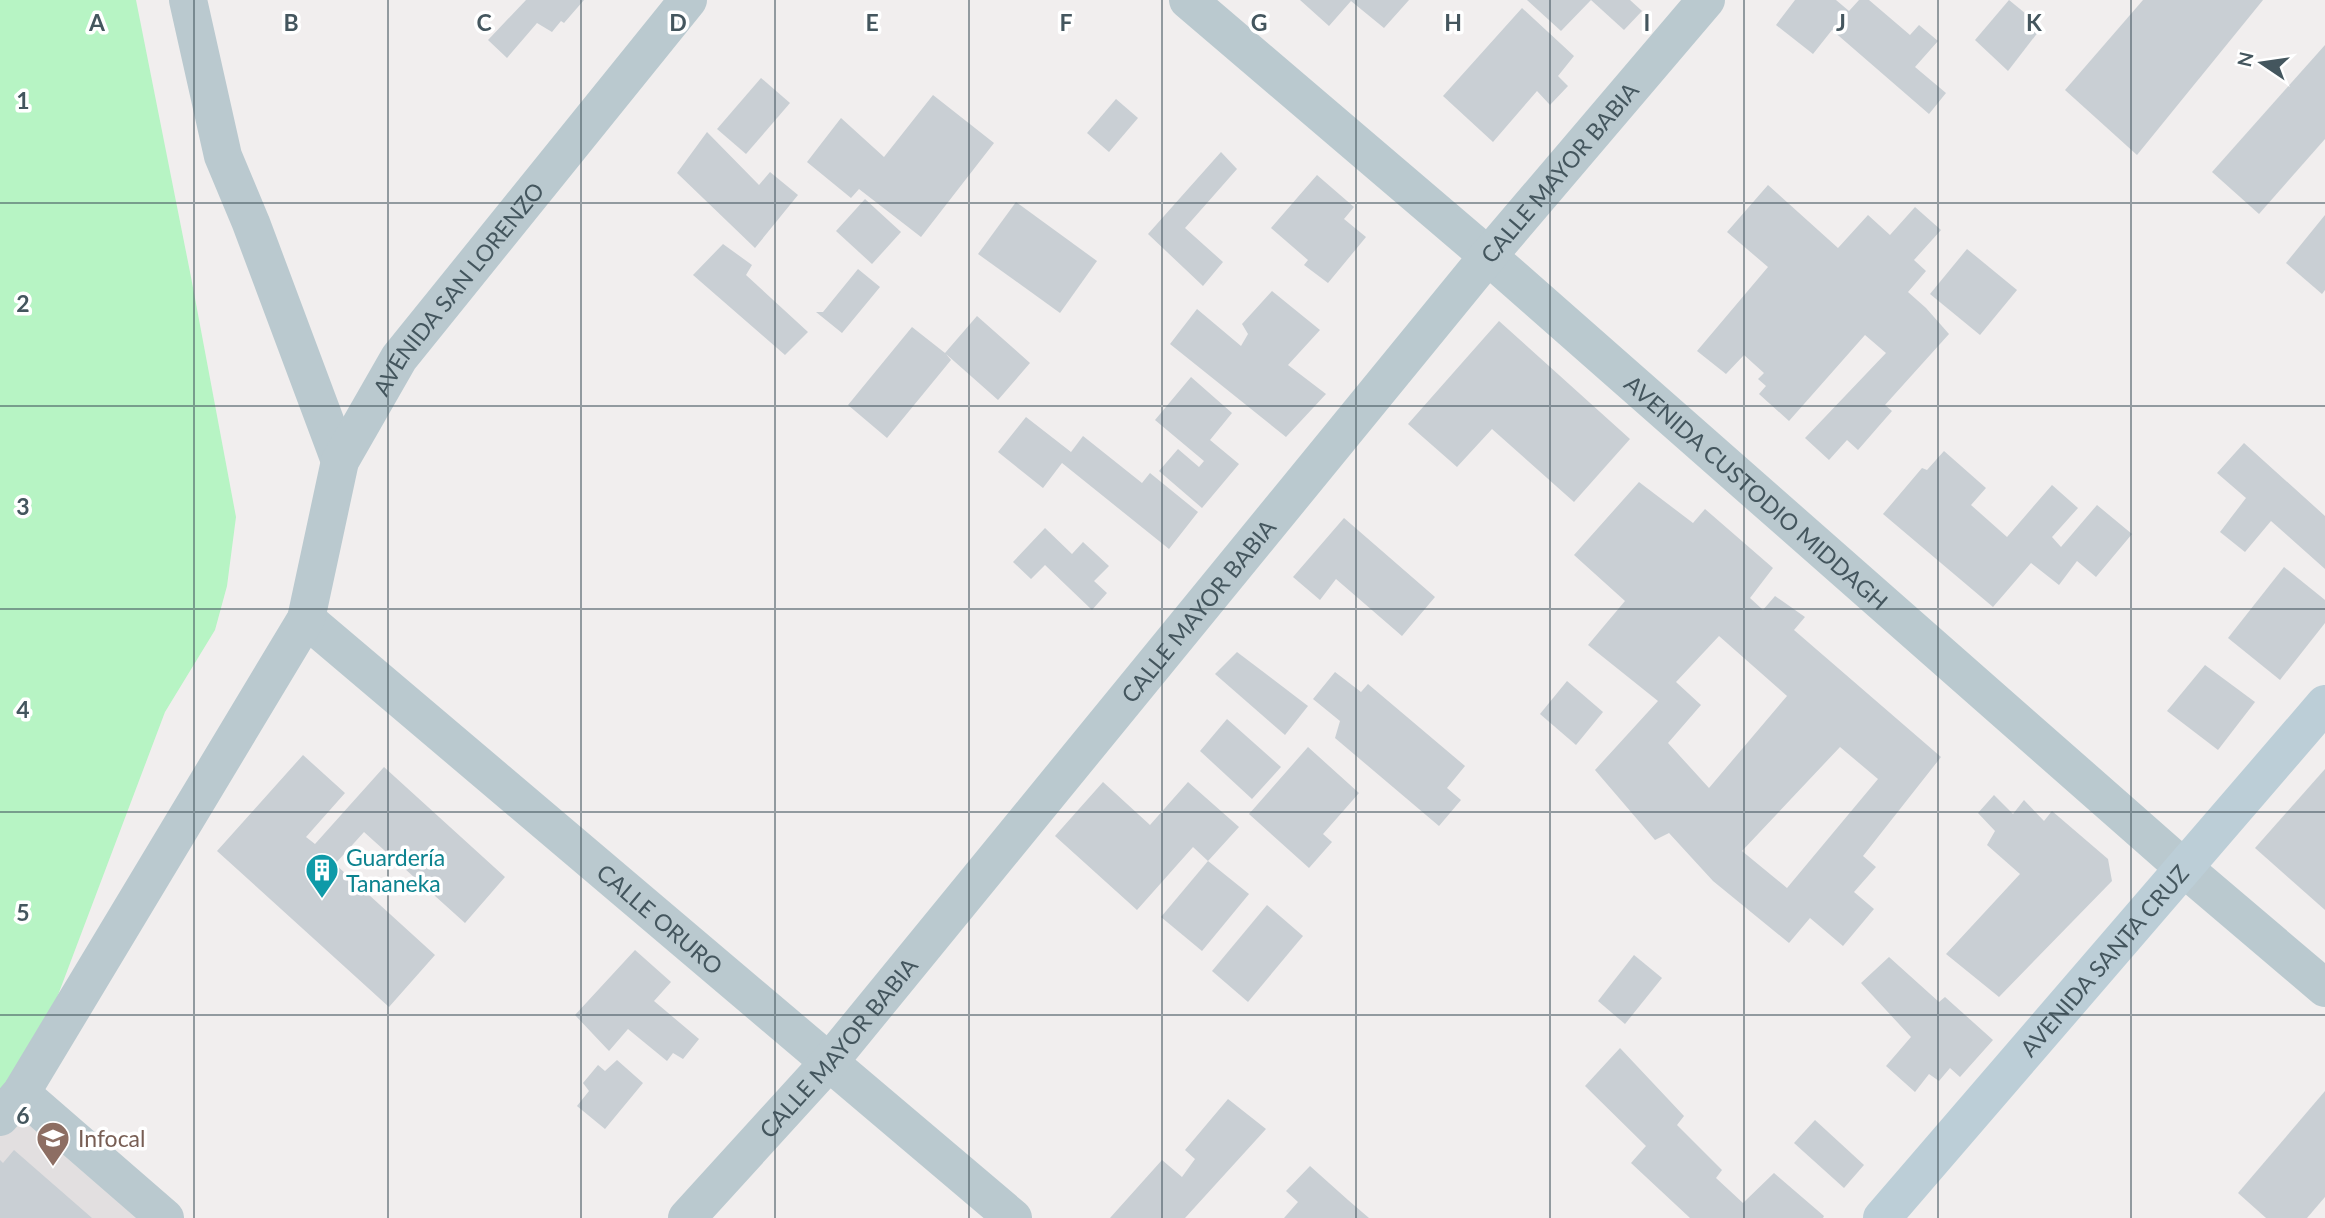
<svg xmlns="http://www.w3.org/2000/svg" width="2325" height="1218" viewBox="0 0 2325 1218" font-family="Lato,sans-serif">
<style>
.education{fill:#e2dfe0}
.green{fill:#b7f4c4}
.building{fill:#c9cfd4;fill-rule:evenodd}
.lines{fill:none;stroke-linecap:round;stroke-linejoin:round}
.street{stroke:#bac9cf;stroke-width:38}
.secondary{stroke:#bcced7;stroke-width:38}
.grid{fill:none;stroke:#44565e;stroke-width:2;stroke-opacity:0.55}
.labels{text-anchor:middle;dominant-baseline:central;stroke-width:7;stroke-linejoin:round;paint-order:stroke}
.street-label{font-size:23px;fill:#44565e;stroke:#fff}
.culture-label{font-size:23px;fill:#0d838f;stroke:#fff;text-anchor:start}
.education-label{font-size:23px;fill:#785e54;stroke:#fff;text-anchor:start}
.grid-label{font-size:23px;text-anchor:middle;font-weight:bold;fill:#44565e;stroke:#fff;stroke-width:7;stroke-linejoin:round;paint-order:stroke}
</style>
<rect width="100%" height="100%" fill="#f1eeee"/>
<!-- education -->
<polygon class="education" points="21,1093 165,1218 0,1218 0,1117"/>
<!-- green -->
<polygon class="green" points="0,0 136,0 191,277 236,517 227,586 215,630 165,712 21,1093 0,1117"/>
<!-- building -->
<g class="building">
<polygon points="526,0 584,0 564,23 561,21 552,32 537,23 507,58 488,40"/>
<polygon points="1300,0 1409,0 1384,28 1351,1 1329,26"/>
<polygon points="1527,0 1591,0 1561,31"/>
<polygon points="1591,0 1630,0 1642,11 1624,30"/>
<polygon points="1795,0 1836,0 1849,11 1859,0 1869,0 1910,35 1919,25 1938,41 1915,67 1946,93 1929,114 1832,30 1813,54 1776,25"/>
<polygon points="2009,0 2042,27 2008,71 1975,40"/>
<polygon points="2143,0 2263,0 2137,155 2065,90"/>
<polygon points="1522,8 1574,56 1558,76 1568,86 1550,105 1537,91 1493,142 1443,96"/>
<polygon points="2325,45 2325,139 2259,214 2212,172"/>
<polygon points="761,78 790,103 746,154 717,129"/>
<polygon points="933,95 994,143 921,237 859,189 851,198 807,162 841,118 884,157"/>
<polygon points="1116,99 1138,118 1109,152 1087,133"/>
<polygon points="707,132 759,185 770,172 798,195 755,248 677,173"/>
<polygon points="1221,152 1237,169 1185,228 1223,262 1203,286 1148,234"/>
<polygon points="1317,175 1354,207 1344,219 1366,237 1328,283 1304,265 1308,260 1271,228"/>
<polygon points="1768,185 1838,248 1868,215 1890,235 1915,207 1941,230 1914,260 1926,271 1908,292 1926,308 1949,334 1885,405 1892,411 1858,450 1847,440 1829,460 1805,438 1886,353 1865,335 1789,421 1759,394 1766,386 1758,379 1764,373 1744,355 1726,374 1697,351 1768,267 1727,232"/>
<polygon points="865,199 901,232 872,264 836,231"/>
<polygon points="1016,202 1097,261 1060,313 978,254"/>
<polygon points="2325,215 2325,290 2322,294 2286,263"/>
<polygon points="723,244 752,265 746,275 808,332 785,355 693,275"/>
<polygon points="1967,249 2017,290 1980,335 1930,294"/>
<polygon points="858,269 880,287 842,333 816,312 823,312"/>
<polygon points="1272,291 1320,330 1288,365 1326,394 1286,437 1170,344 1197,309 1241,346 1248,334 1242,324"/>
<polygon points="977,316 1030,363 998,400 946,354 951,360 887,438 848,405 912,327 945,353"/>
<polygon points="1499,321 1630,439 1574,502 1492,429 1457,467 1408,424"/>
<polygon points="1191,377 1232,413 1210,440 1239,464 1202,508 1159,471 1178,449 1199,467 1204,461 1155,420"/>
<polygon points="1026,417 1071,452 1083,436 1142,483 1150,473 1198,512 1169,549 1062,463 1043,488 998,452"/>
<polygon points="2244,443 2325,516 2325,569 2271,521 2245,552 2220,532 2246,498 2217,473"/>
<polygon points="1944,451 1986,488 1971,505 2007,537 2052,485 2078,508 2052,537 2061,547 2097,505 2132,534 2096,577 2077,561 2059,585 2031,563 1993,607 1883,514 1922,468 1927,470"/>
<path d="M1639,482L1693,523L1705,509L1773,568L1750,598L1763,610L1775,596L1805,617L1794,630L1941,757L1863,856L1876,867L1854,892L1874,909L1843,946L1810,918L1789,943L1713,881L1669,833L1655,840L1595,770L1658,701L1588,645L1625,601L1574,555ZM1719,636L1787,696L1709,788L1668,743L1701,705L1676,682ZM1840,747L1878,779L1787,888L1742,851Z"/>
<polygon points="1344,518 1435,597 1402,636 1336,579 1320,600 1293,577"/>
<polygon points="1045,528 1072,554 1083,542 1109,566 1094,581 1107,593 1092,610 1045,565 1031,579 1013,562"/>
<polygon points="2284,567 2325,600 2325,623 2280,680 2228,638"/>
<polygon points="1237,652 1308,706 1285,735 1215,674"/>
<polygon points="2205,665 2255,702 2218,750 2167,711"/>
<polygon points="1335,672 1361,692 1368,684 1465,766 1447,788 1461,800 1439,826 1335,738 1340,721 1313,699"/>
<polygon points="1567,681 1603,712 1576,745 1540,714"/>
<polygon points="1227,719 1281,767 1252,799 1200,751"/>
<polygon points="1308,747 1359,793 1323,834 1332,842 1309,868 1249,814"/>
<polygon points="303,755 345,793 306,837 315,844 384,767 505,877 465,923 364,832 335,864 435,955 389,1007 217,851"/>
<polygon points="2325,769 2325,910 2255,848"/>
<polygon points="1103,782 1150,825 1188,782 1239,827 1208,861 1193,847 1137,910 1055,836"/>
<polygon points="1994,795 2013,814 2024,800 2044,821 2052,811 2108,859 2112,881 1999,997 1946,954 2020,874 1987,845 1995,831 1978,813"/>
<polygon points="1208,861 1249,894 1202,951 1161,917"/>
<polygon points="1267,905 1303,936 1248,1002 1212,971"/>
<polygon points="635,950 671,982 654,1001 699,1039 683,1059 673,1053 667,1061 628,1029 609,1051 575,1015"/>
<polygon points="1634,955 1662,978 1625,1024 1598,1001"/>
<polygon points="1889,957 1939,1002 1945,997 1993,1040 1960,1077 1950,1068 1939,1081 1929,1074 1915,1092 1886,1066 1911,1037 1861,983"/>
<polygon points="1620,1048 1684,1116 1677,1125 1722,1170 1716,1178 1743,1203 1774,1173 1824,1216 1823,1218 1690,1218 1631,1163 1646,1146 1585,1086"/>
<polygon points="617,1060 643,1083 605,1129 577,1106 589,1091 583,1083 598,1065 605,1071"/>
<polygon points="2325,1091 2325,1197 2307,1218 2266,1218 2238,1193"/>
<polygon points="1228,1099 1266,1129 1185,1218 1110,1218 1162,1160 1182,1177 1195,1159 1185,1150"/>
<polygon points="1815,1120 1864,1165 1844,1188 1794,1143"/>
<polygon points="14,1150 92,1218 0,1218 0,1160 3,1163"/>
<polygon points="1310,1166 1348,1200 1369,1218 1284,1218 1298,1202 1286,1191"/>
</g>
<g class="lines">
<!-- street -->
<g class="street">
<polyline points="188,0 223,156 251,223 340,461"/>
<path id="s1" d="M1188,0L1488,256L2185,869L2325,988"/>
<path id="s2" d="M306,619L1013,1218"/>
<polyline points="21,1093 165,1218"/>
<path id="s3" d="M0,1117L21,1093L306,619L340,461L399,358L688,0"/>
<path id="s4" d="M687,1218L830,1061L1488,256L1706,0"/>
</g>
<!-- secondary -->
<path class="secondary" id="s5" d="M1882,1218L2325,704"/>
</g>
<!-- grid -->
<path class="grid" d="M194,0V1218M388,0V1218M581,0V1218M775,0V1218M969,0V1218M1162,0V1218M1356,0V1218M1550,0V1218M1744,0V1218M1938,0V1218M2131,0V1218M0,203H2325M0,406H2325M0,609H2325M0,812H2325M0,1015H2325"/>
<!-- icons -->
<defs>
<symbol id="building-pin" viewBox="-11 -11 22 30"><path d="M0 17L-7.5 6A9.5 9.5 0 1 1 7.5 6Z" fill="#0f9aa8" stroke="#fff"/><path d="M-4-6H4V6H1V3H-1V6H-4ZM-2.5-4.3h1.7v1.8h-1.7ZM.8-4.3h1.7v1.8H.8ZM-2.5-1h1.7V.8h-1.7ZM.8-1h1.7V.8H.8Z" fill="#fff"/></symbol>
<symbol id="university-pin" viewBox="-11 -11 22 30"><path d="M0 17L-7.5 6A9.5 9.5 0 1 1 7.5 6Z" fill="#8d6e63" stroke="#fff"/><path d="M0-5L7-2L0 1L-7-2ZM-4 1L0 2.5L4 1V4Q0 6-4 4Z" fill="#fff"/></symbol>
</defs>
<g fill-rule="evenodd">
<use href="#building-pin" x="303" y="851" width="38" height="52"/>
<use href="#university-pin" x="34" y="1119" width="38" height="52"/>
</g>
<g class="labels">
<!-- street labels -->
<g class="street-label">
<text stroke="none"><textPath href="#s4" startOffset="1362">CALLE MAYOR BABIA</textPath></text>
<text stroke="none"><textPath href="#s3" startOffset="956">AVENIDA SAN LORENZO</textPath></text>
<text stroke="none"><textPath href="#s1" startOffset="752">AVENIDA CUSTODIO MIDDAGH</textPath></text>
<text stroke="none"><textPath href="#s4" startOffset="794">CALLE MAYOR BABIA</textPath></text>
<text stroke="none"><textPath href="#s2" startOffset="464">CALLE ORURO</textPath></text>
<text stroke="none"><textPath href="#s5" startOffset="340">AVENIDA SANTA CRUZ</textPath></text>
<text stroke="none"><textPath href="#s4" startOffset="228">CALLE MAYOR BABIA</textPath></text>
</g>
<!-- culture labels -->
<g class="culture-label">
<text x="346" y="857">Guardería<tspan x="346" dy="26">Tananeka</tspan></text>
</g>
<!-- education labels -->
<g class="education-label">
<text x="78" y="1138">Infocal</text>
</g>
</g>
<g class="grid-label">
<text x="97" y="31">A</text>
<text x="291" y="31">B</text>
<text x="484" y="31">C</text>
<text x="678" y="31">D</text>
<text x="872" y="31">E</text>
<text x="1066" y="31">F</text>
<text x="1259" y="31">G</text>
<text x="1453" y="31">H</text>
<text x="1647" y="31">I</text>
<text x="1841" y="31">J</text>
<text x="2034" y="31">K</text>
<text x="23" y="109">1</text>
<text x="23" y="312">2</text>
<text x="23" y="515">3</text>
<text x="23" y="718">4</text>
<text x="23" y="921">5</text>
<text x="23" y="1124">6</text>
</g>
<!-- north arrow -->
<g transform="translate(2262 63) rotate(283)" stroke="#ffffff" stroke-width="5" paint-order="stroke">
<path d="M0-5L12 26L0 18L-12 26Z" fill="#44565e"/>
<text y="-10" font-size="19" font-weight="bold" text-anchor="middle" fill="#44565e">N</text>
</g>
</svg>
